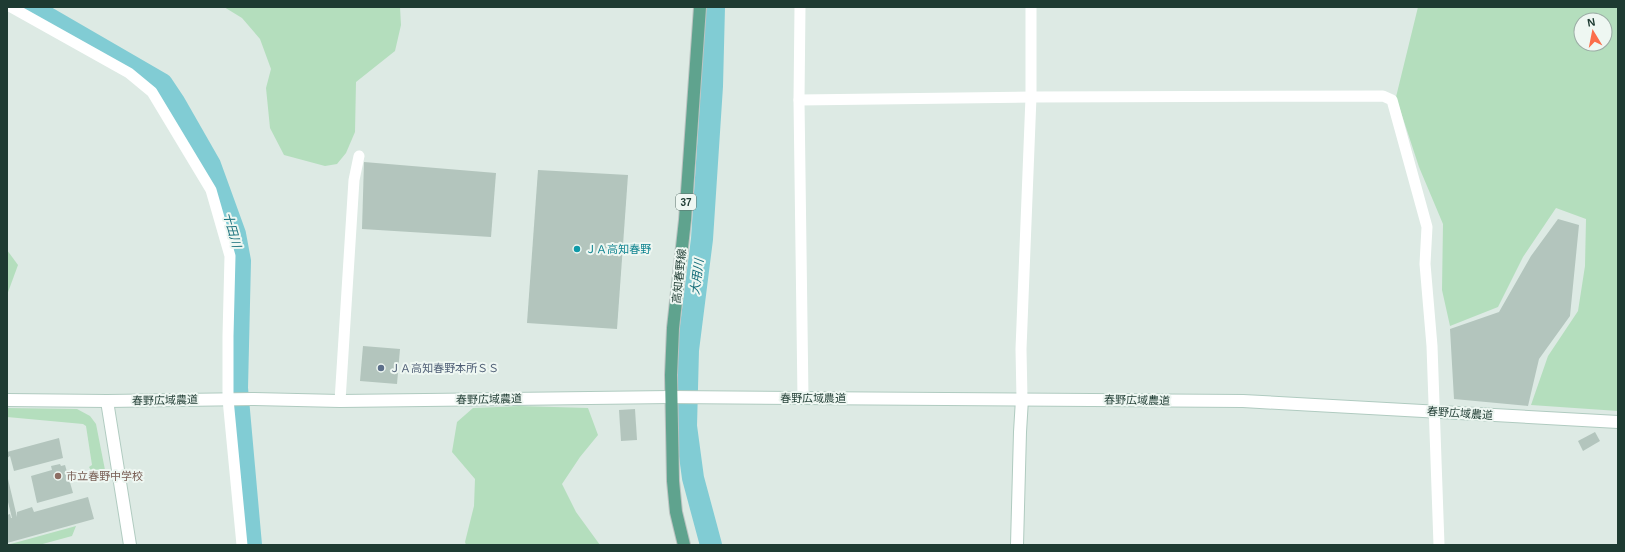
<svg xmlns="http://www.w3.org/2000/svg" width="1625" height="552" viewBox="0 0 1625 552" font-family="Helvetica,'Noto Sans JP',sans-serif">
<style>
.green{fill:#b4debd;fill-rule:evenodd}
.lines{fill:none;stroke-linecap:round;stroke-linejoin:round}
.river{stroke:#81ccd4;stroke-width:22}
.building{fill:#b3c5bd}
.secondary-casing{stroke:#b0cbc0;stroke-width:14}
.primary-casing{stroke:#bcc4c2;stroke-width:14}
.street{stroke:#fff;stroke-width:11}
.secondary{stroke:#fff;stroke-width:12}
.primary{stroke:#5fa38e;stroke-width:12}
.culture-dot{fill:#0f9aa8;stroke:#eef7f2;stroke-width:1.5}
.service-dot{fill:#5c6f8a;stroke:#eef7f2;stroke-width:1.5}
.education-dot{fill:#8d6e63;stroke:#eef7f2;stroke-width:1.5}
.labels{text-anchor:middle;dominant-baseline:central;stroke-width:4;stroke-linejoin:round;paint-order:stroke}
.shield{fill:#eef7f2;stroke:#5c736c;stroke-width:1}
.shield-label{font-size:10px;font-weight:bold;fill:#1e3b32}
.culture-label{font-size:11px;fill:#0d838f;stroke:#eef7f2;text-anchor:start}
.street-label{font-size:11px;fill:#1e3b32;stroke:#eef7f2}
.service-label{font-size:11px;fill:#4e5e75;stroke:#eef7f2;text-anchor:start}
.education-label{font-size:11px;fill:#785e54;stroke:#eef7f2;text-anchor:start}
.water-label{font-size:12px;font-style:italic;fill:#156e7a;stroke:#eef7f2}
</style>
<rect width="100%" height="100%" fill="#ddeae4"/>
<!-- green -->
<g class="green">
<polygon points="224,7 400,7 401,25 395,51 356,82 355,132 346,153 337,164 325,166 284,155 270,128 266,88 271,69 260,39 242,18"/>
<path d="M1418,7H1618V411L1531,405L1548,356L1578,311L1585,266L1586,219L1556,208L1523,257L1498,307L1450,326L1442,290L1443,224L1419,167L1396,97ZM1581,20H1605V44H1581Z"/>
<polygon points="7,250 18,265 7,295"/>
<polygon points="519,406 588,408 598,435 580,457 562,484 576,512 600,545 466,545 465,542 474,506 475,479 452,452 457,422 473,408"/>
<polygon points="7,408 77,409 90,416 96,424 105,470 101,477 94,476 89,467 92,465 86,426 83,424 7,417"/>
<polygon points="76,526 72,536 39,545 7,545"/>
</g>
<g class="lines">
<!-- river -->
<g class="river">
<polyline points="29,7 162,84 174,102 210,165 235,234 240,261 237,388 251,545"/>
<polyline points="711,545 693,478 686,426 688,350 702,239 712,86 714,7"/>
</g>
</g>
<!-- building -->
<g class="building">
<polygon points="364,162 496,173 491,237 362,229"/>
<polygon points="538,170 628,175 617,329 527,323"/>
<polygon points="1558,219 1579,225 1570,316 1539,359 1528,406 1454,399 1450,329 1499,312 1531,256"/>
<polygon points="363,346 400,349 397,384 360,381"/>
<polygon points="635,409 637,440 621,441 619,410"/>
<polygon points="1595,432 1600,441 1583,451 1578,441"/>
<polygon points="59,438 63,458 14,471 10,456 7,458 7,452"/>
<polygon points="60,464 61,466 65,465 73,493 37,503 31,476 52,470 51,466"/>
<polygon points="8,479 17,517 17,512 32,507 34,512 88,497 94,519 7,543 7,515 10,514 11,518 12,518 7,498"/>
</g>
<g class="lines">
<defs>
<g id="secondary">
<polyline points="7,400 107,401 252,399 340,401 671,397 1243,401 1618,422"/>
<polyline points="107,401 130,545"/>
<polyline points="1017,545 1020,432 1022,399"/>
</g>
<polyline id="primary" points="684,545 676,512 673,481 671,375 673,328 685,220 700,7"/>
</defs>
<!-- secondary casing -->
<use href="#secondary" class="secondary-casing"/>
<!-- primary casing -->
<use href="#primary" class="primary-casing"/>
<!-- street -->
<g class="street">
<polyline points="11,7 129,73 152,92 211,190 230,256 228,336 228,399 242,545"/>
<polyline points="800,7 799,100 803,398"/>
<polyline points="799,100 1031,97 1383,96 1392,100 1427,227 1425,264 1432,346 1439,545"/>
<polyline points="1022,399 1021,349 1031,97 1031,7"/>
<polyline points="340,401 354,180 359,156"/>
</g>
<!-- secondary -->
<use href="#secondary" class="secondary"/>
<!-- primary -->
<use href="#primary" class="primary"/>
</g>
<!-- markers -->
<circle class="culture-dot" cx="577" cy="249" r="4"/>
<circle class="service-dot" cx="381" cy="368" r="4"/>
<circle class="education-dot" cx="58" cy="476" r="4"/>
<g class="labels">
<!-- shield labels -->
<rect class="shield" x="676" y="194" width="20" height="16" rx="3"/>
<g class="shield-label">
<text x="686" y="202">37</text>
</g>
<!-- culture labels -->
<g class="culture-label">
<text x="585" y="249">ＪＡ高知春野</text>
</g>
<!-- street labels -->
<g class="street-label">
<text transform="translate(679 276) rotate(-84)">高知春野線</text>
<text x="813" y="398">春野広域農道</text>
<text transform="translate(489 399) rotate(-1)">春野広域農道</text>
<text transform="translate(165 400) rotate(-1)">春野広域農道</text>
<text transform="translate(1137 400) rotate(1)">春野広域農道</text>
<text transform="translate(1460 413) rotate(4)">春野広域農道</text>
</g>
<!-- service labels -->
<g class="service-label">
<text x="389" y="368">ＪＡ高知春野本所ＳＳ</text>
</g>
<!-- education labels -->
<g class="education-label">
<text x="66" y="476">市立春野中学校</text>
</g>
<!-- water labels -->
<g class="water-label">
<text transform="translate(232 230) rotate(74)">十田川</text>
<text transform="translate(697 277) rotate(-83)">大用川</text>
</g>
</g>
<!-- border -->
<rect width="1625" height="552" fill="none" stroke="#1e3b32" stroke-width="16"/>
<!-- north arrow -->
<g transform="translate(1593 32) rotate(350)"><circle r="19" fill="#eef7f2" stroke="#9baca5"/>
<path d="M0-3L7 15L0 10L-7 15Z" fill="#fb6d4a"/>
<text y="-6" font-size="11" font-weight="bold" text-anchor="middle" fill="#1e3b32">N</text>
</g>
</svg>
